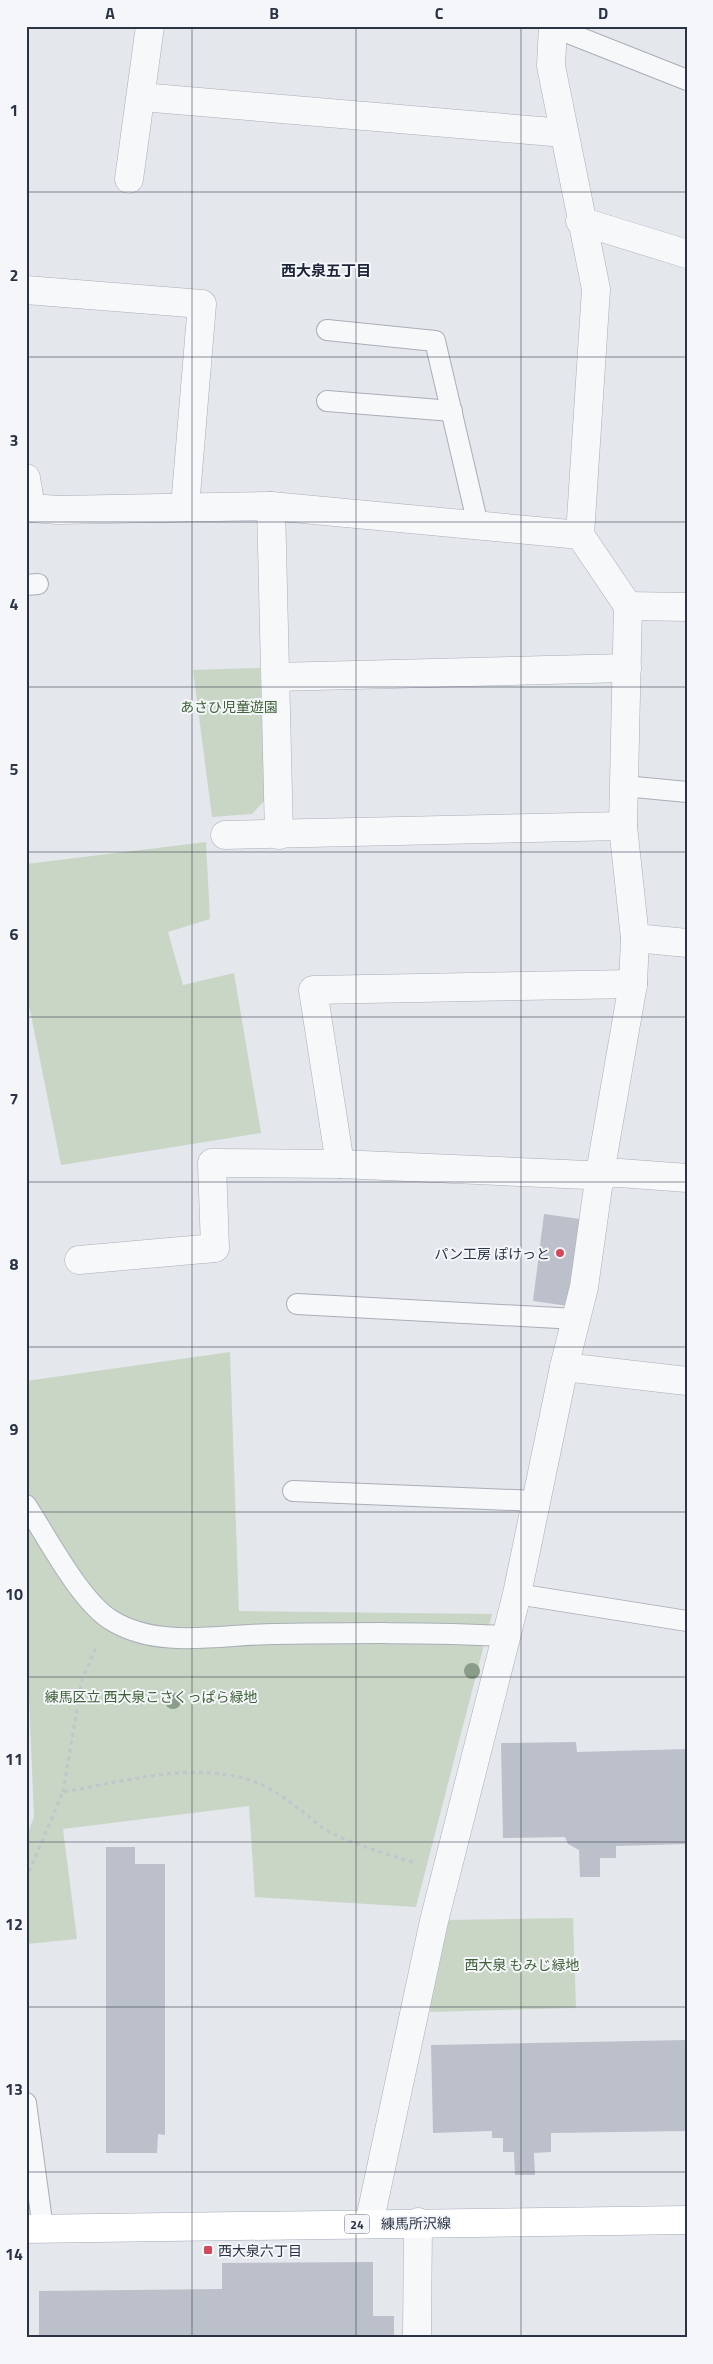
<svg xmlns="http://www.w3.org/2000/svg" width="713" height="2364" viewBox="0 0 713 2364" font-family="'Titillium Web','Noto Sans JP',sans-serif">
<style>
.green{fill:#c9d6c5}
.building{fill:#bbc0ca}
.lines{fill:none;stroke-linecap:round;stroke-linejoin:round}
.service-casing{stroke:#a9aeb7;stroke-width:22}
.minor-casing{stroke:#a9aeb7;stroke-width:29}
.primary-casing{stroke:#a3abb8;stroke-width:29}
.path{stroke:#c2c5cb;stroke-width:3;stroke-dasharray:4 4;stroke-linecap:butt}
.service{stroke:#f7f8fa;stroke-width:20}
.minor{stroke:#f7f8fa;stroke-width:28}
.primary{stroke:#fff;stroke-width:28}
.tree{fill:#899d89}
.grid{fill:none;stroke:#2b3445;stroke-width:1;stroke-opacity:0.55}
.poi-dot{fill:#d1495b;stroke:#f4f6f9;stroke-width:2}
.labels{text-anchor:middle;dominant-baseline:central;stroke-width:4;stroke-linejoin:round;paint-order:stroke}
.shield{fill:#f4f6f9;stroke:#676e7b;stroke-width:1}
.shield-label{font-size:12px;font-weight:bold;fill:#2b3445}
.park-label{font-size:14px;fill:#3f6138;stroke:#f4f6f9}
.poi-label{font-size:14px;fill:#2b3445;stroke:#f4f6f9;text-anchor:end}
.street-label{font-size:14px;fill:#2b3445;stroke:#f4f6f9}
.neighbourhood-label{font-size:15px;font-weight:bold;fill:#1d2536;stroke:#f4f6f9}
.neatline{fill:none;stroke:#2b3445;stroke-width:2}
.grid-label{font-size:16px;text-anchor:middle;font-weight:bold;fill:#2b3445}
</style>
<rect width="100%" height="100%" fill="#e4e7ec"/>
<!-- green -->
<g class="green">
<polygon points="260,668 265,800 252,814 212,817 193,670"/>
<polygon points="206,842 210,919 168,932 183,985 234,973 261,1133 61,1165 26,990 26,864"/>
<polygon points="230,1352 239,1611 492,1614 416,1907 255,1897 249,1806 63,1829 77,1939 26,1944 26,1838 34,1817 26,1623 26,1381"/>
<polygon points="573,1918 576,2008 430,2012 435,1968 446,1920"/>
</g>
<!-- building -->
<g class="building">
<polygon points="544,1214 580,1219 569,1306 533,1301"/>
<polygon points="576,1742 577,1752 687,1749 687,1844 616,1846 616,1858 600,1858 600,1877 580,1877 579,1850 568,1844 565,1837 503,1838 501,1743"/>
<polygon points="106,1847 135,1847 135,1864 165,1864 165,2135 158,2134 157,2153 106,2153"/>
<polygon points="687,2040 687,2131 551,2133 551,2152 534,2153 535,2175 515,2175 514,2152 503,2152 503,2138 492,2138 492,2131 433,2133 431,2045"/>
<polygon points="373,2262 373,2316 394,2316 394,2338 39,2338 39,2291 222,2289 222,2263"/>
</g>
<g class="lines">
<defs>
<g id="service">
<polyline points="553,27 687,80"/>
<polyline points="327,330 435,341 478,525"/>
<polyline points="327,401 452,411"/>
<polyline points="26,585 38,584"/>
<polyline points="624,786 687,792"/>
<polyline points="297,1304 576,1319"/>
<polyline points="293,1491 537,1501"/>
<path d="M26,1505C47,1537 80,1601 111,1620C159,1650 222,1634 275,1634C352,1633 430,1632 506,1636"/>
<polyline points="517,1594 687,1621"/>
<polyline points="26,2103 43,2229"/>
</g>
<g id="minor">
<polyline points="141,97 564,133"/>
<polyline points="129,179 150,26"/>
<polyline points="580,221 687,254"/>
<polyline points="26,290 202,304 185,507"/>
<polyline points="26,478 31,508 58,510 271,506 580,535"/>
<polyline points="271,506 279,835"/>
<polyline points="628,606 687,607"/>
<polyline points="276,677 627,668"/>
<polyline points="225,835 623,826"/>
<polyline points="635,938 687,943"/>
<polyline points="340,1164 313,990 633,984"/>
<polyline points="79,1260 215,1248 212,1163 340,1164 587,1175 620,1173 687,1178"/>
<polyline points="564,1367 687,1381"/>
<polyline points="369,2224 434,1921 517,1594 564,1367 584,1287 600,1173 633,984 635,938 623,826 628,606 580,535 596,289 551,66 553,26"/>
<polyline points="417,2338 418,2222"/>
</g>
<polyline id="primary" points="26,2229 687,2220"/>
</defs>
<!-- service casing -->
<use href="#service" class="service-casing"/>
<!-- minor casing -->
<use href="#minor" class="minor-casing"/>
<!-- primary casing -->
<use href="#primary" class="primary-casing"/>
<!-- path -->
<g class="path">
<polyline points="63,1792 82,1680 97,1645"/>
<path d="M26,1879L63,1792C122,1782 184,1763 243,1778C263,1783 283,1796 299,1809C308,1815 316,1824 326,1830C353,1845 385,1853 415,1863"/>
</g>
<!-- service -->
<use href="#service" class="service"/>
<!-- minor -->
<use href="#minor" class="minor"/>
<!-- primary -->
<use href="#primary" class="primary"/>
</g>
<!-- trees -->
<g class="tree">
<circle cx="472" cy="1671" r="8"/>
<circle cx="173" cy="1701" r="8"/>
</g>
<!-- grid -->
<path class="grid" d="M192,26V2338M356,26V2338M521,26V2338M26,192H687M26,357H687M26,522H687M26,687H687M26,852H687M26,1017H687M26,1182H687M26,1347H687M26,1512H687M26,1677H687M26,1842H687M26,2007H687M26,2172H687"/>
<!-- markers -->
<g class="poi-dot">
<circle cx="560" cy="1253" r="5"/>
<rect x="203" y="2245" width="10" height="10" rx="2.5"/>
</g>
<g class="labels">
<!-- shield labels -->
<rect class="shield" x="344.5" y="2214.5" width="25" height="19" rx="4"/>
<g class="shield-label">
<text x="357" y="2224">24</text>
</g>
<!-- park labels -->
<g class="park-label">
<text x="229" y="706">あさひ児童遊園</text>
<text x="151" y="1696">練馬区立 西大泉こさくっぱら緑地</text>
<text x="522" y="1964">西大泉 もみじ緑地</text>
</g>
<!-- poi labels -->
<g class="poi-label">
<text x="550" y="1253">パン工房 ぽけっと</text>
<text x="218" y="2250" text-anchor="start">西大泉六丁目</text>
</g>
<!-- street labels -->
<g class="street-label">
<text transform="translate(416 2223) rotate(-1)">練馬所沢線</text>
</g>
<!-- neighbourhood labels -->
<g class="neighbourhood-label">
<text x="326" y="270">西大泉五丁目</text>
</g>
</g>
<!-- border -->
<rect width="713" height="2364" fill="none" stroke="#f4f6f9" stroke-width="55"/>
<rect x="28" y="28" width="658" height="2308" class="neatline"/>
<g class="grid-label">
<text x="110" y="19">A</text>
<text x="274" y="19">B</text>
<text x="439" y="19">C</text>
<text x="603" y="19">D</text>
<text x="14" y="116">1</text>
<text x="14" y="281">2</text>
<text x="14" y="446">3</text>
<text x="14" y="610">4</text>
<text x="14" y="775">5</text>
<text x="14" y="940">6</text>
<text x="14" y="1105">7</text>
<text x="14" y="1270">8</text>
<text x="14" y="1435">9</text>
<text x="14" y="1600">10</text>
<text x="14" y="1765">11</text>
<text x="14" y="1930">12</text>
<text x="14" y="2095">13</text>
<text x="14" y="2260">14</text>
</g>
</svg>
